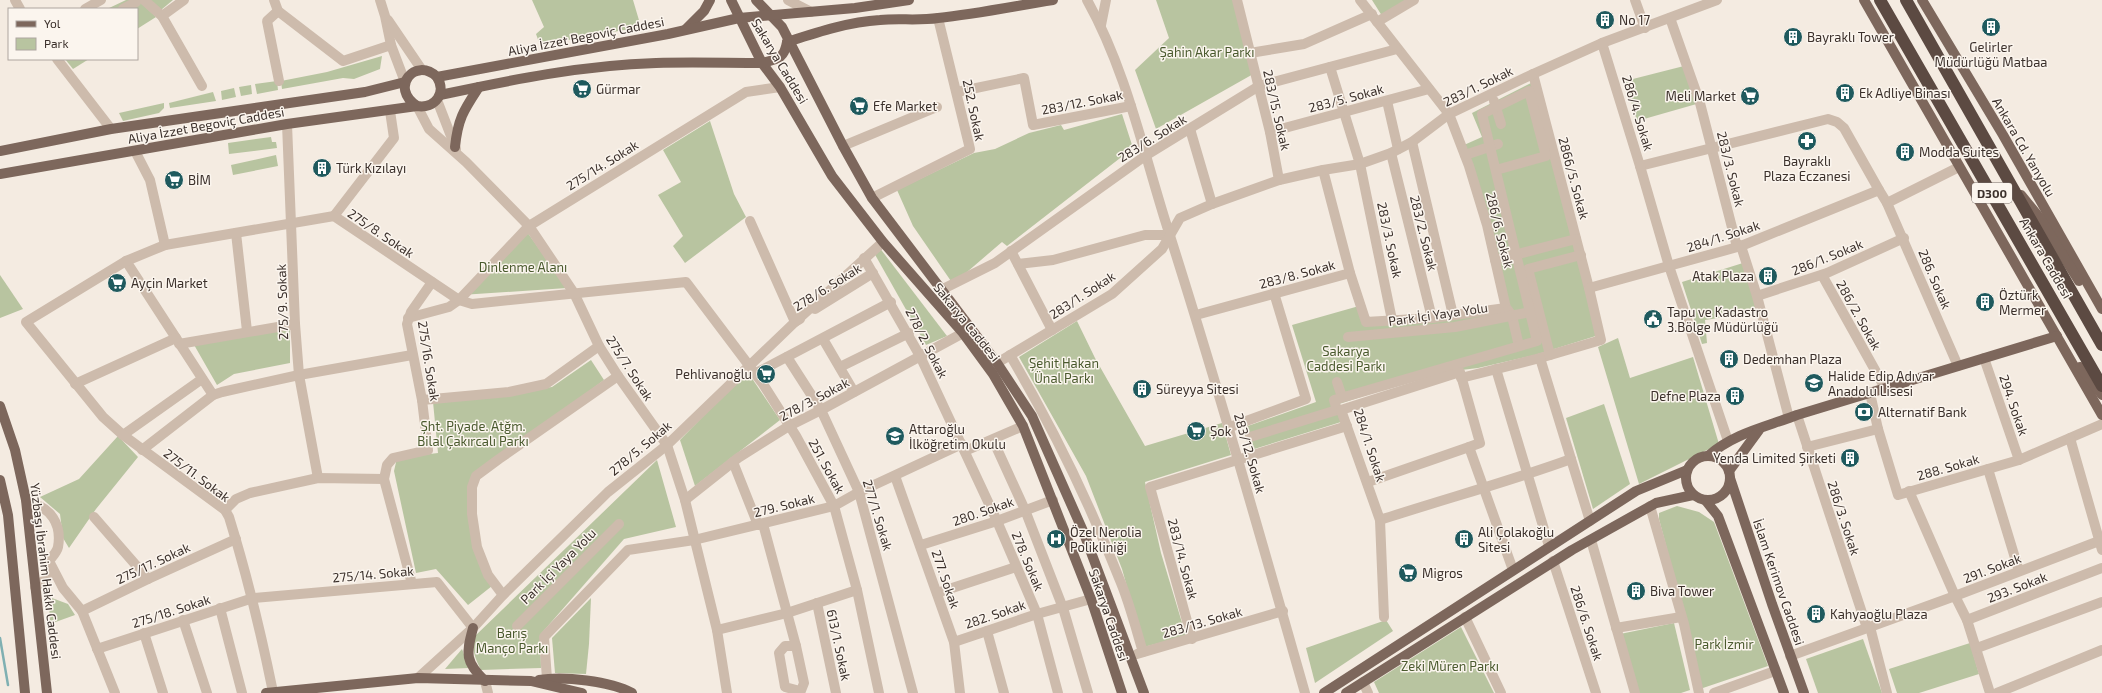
<svg xmlns="http://www.w3.org/2000/svg" width="2102" height="693" viewBox="0 0 2102 693" font-family="'Exo 2',sans-serif">
<style>
.green{fill:#b8c4a0}
.lines{fill:none;stroke-linecap:round;stroke-linejoin:round}
.stream{stroke:#7fb0b2;stroke-width:2.5}
.minor{stroke:#cdbbac;stroke-width:10}
.major{stroke:#7d675c;stroke-width:10}
.highway{stroke:#5c4a42;stroke-width:12}
.labels{text-anchor:middle;dominant-baseline:central;stroke-width:3;stroke-linejoin:round;paint-order:stroke}
.shield{fill:#fbf5ee;stroke:#756b66;stroke-width:1}
.shield-label{font-size:12px;font-weight:bold;fill:#3b302b}
.poi-label{font-size:13px;fill:#3b302b;stroke:#fbf5ee;text-anchor:start}
.street-label{font-size:13px;fill:#3b302b;stroke:#fbf5ee}
.park-label{font-size:13px;fill:#4a5a2e;stroke:#fbf5ee}
</style>
<rect width="100%" height="100%" fill="#f4ebe1"/>
<!-- green -->
<g class="green">
<polygon points="126,0 138,0 156,17 137,29 137,9 107,9"/>
<polygon points="150,0 173,0 161,10"/>
<polygon points="532,0 633,0 641,27 540,45 536,34 544,27"/>
<polygon points="1156,0 1237,0 1255,73 1156,129 1135,70 1169,38"/>
<polygon points="1372,0 1411,0 1384,19"/>
<polygon points="382,56 380,69 354,79 343,78 282,89 281,81 327,72"/>
<polygon points="65,59 89,59 73,69"/>
<polygon points="1684,66 1700,103 1637,121 1625,81"/>
<polygon points="277,81 278,90 257,94 255,84"/>
<polygon points="1535,81 1599,335 1535,355 1478,368 1453,371 1398,385 1336,405 1341,422 1251,450 1242,428 1316,402 1292,325 1359,306 1366,322 1509,311 1464,145 1482,137 1472,113"/>
<polygon points="251,85 252,94 241,96 239,87"/>
<polygon points="234,88 236,97 222,100 221,91"/>
<polygon points="213,92 216,101 170,108 169,103"/>
<polygon points="164,103 164,108 159,113 123,121 119,113"/>
<polygon points="1122,114 1133,148 1007,246 1002,242 953,284 913,226 897,190 974,153 995,149 1029,133 1061,125 1064,130"/>
<polygon points="710,121 734,194 746,217 685,263 673,246 683,236 658,195 681,182 663,150"/>
<polygon points="271,137 272,142 276,142 277,148 229,154 228,143"/>
<polygon points="276,155 278,166 233,175 231,165"/>
<polygon points="525,229 567,288 461,295"/>
<polygon points="879,247 947,336 926,345 873,251"/>
<polygon points="1743,263 1759,312 1705,320 1707,343 1702,344 1682,282"/>
<polygon points="0,275 23,309 0,318"/>
<polygon points="1077,321 1095,358 1145,446 1222,423 1231,455 1145,482 1161,553 1186,636 1144,647 1122,569 1086,476 1019,357"/>
<polygon points="290,328 290,363 234,374 217,385 193,343"/>
<polygon points="1618,338 1630,378 1693,357 1719,444 1639,484 1598,347"/>
<polygon points="591,360 604,380 478,475 468,510 492,586 468,605 436,569 416,573 394,471 397,458 438,453 433,402 552,387"/>
<polygon points="747,371 780,420 695,486 680,440"/>
<polygon points="1604,404 1630,484 1593,509 1566,418"/>
<polygon points="118,436 138,457 96,509 69,548 63,538 60,514 40,497 79,479"/>
<path d="M657,460L676,527L624,539L540,635L541,668L481,670C475,658 471,649 475,636Z"/>
<polygon points="1677,506 1699,512 1714,522 1768,666 1700,689 1683,610 1659,519 1659,513"/>
<polygon points="52,598 68,604 75,615 50,624 49,601"/>
<polygon points="591,598 589,644 586,674 555,673 552,638"/>
<polygon points="1386,620 1393,631 1315,683 1306,648"/>
<polygon points="1674,623 1690,690 1681,693 1637,693 1620,634"/>
<polygon points="1461,627 1494,693 1379,693 1374,682"/>
<polygon points="1863,639 1882,693 1818,693 1806,659"/>
<polygon points="1970,643 1979,674 1919,693 1897,693 1889,669"/>
<polygon points="462,649 469,668 445,669"/>
</g>
<g class="lines">
<!-- stream -->
<polyline class="stream" points="0,638 8,685"/>
<!-- minor -->
<g class="minor">
<polyline points="15,0 20,9"/>
<polyline points="144,0 162,16 202,86"/>
<polyline points="274,0 278,11 343,61 391,45"/>
<polyline points="380,0 385,16 391,45 405,82"/>
<polyline points="788,0 811,12"/>
<path d="M1087,0C1125,68 1142,146 1165,220C1215,377 1260,535 1305,693"/>
<polyline points="1237,0 1270,132 1279,180"/>
<polyline points="1635,0 1645,28"/>
<polyline points="85,9 101,0"/>
<polyline points="123,9 136,2"/>
<polyline points="278,11 267,21 279,81"/>
<polyline points="162,16 184,0"/>
<polyline points="1670,18 1700,103 1736,243 1741,246 1757,296 1789,418"/>
<polyline points="388,20 422,70"/>
<polyline points="1377,22 1414,0"/>
<polyline points="1101,25 1106,0"/>
<polyline points="1602,43 1640,166 1828,119 1837,122 1844,128 1879,190"/>
<polyline points="1250,53 1304,44 1372,14"/>
<polyline points="57,59 111,129"/>
<polyline points="1330,67 1360,164 1392,320"/>
<polyline points="1533,74 1589,288"/>
<polyline points="957,92 1024,78 1033,125 1131,106"/>
<polyline points="437,100 456,149"/>
<polyline points="1387,101 1398,149"/>
<polyline points="1494,101 1501,124"/>
<polyline points="417,106 429,129 466,162 529,226 574,293 599,346 618,376 667,445 685,500 717,630 727,693"/>
<polyline points="287,124 295,324 299,375 318,478"/>
<polyline points="1190,129 1212,204"/>
<polyline points="1270,132 1429,89"/>
<polyline points="1412,142 1453,315"/>
<polyline points="843,146 937,107"/>
<polyline points="135,151 150,180 165,245"/>
<polyline points="1391,153 1432,318"/>
<polyline points="1465,155 1498,144"/>
<polyline points="1640,166 1669,266 1728,441"/>
<polyline points="872,198 970,149 938,18"/>
<polyline points="1887,203 1958,366"/>
<polyline points="334,216 394,138 390,111"/>
<polyline points="750,221 795,322 800,319"/>
<polyline points="236,233 247,331"/>
<polyline points="1011,251 1052,330"/>
<polyline points="864,258 920,356 997,521 1037,614 1058,693"/>
<polyline points="1495,260 1576,239"/>
<polyline points="126,261 213,395"/>
<polyline points="1018,264 1053,260 1145,235 1170,235"/>
<polyline points="1350,273 1366,322 1432,318 1506,308 1487,225 1469,166 1449,114 1360,0"/>
<polyline points="1822,275 1885,388"/>
<polyline points="941,290 995,263 1145,156 1259,86 1397,49"/>
<polyline points="1757,296 1827,273 1904,238"/>
<polyline points="815,309 873,273"/>
<polyline points="1508,310 1512,316 1519,346"/>
<polyline points="1196,315 1350,273 1323,170"/>
<polyline points="408,318 449,307 459,300 529,226 746,92 780,87"/>
<polyline points="1348,337 1455,327 1530,312"/>
<polyline points="823,339 854,392"/>
<polyline points="179,344 295,324"/>
<path d="M1010,355C1053,428 1090,504 1121,583C1130,605 1136,629 1143,652"/>
<polyline points="1550,355 1528,269 1581,255"/>
<polyline points="787,357 821,410 859,492 913,693"/>
<polyline points="1540,358 1601,340 1589,288 1741,246 1879,190 1887,203 1959,167"/>
<polyline points="1984,358 2019,460"/>
<polyline points="997,363 1112,294 1162,249 1180,218 1212,204 1279,180 1323,170 1360,164 1391,153 1412,142 1449,114 1533,74 1602,43 1717,0"/>
<polyline points="840,367 909,333"/>
<polyline points="1496,369 1549,546"/>
<polyline points="756,373 891,302"/>
<polyline points="1461,378 1540,358 1590,521"/>
<polyline points="1337,382 1342,397"/>
<polyline points="75,384 176,338"/>
<polyline points="1870,393 1878,429 1898,495 2019,460 2102,424"/>
<polyline points="422,400 509,392 546,384 599,346"/>
<polyline points="1797,415 1867,628"/>
<polyline points="1230,427 1306,399 1274,293"/>
<polyline points="123,435 202,379"/>
<polyline points="1250,437 1337,410 1334,400 1537,341 1482,114 1529,91 1546,156 1496,170"/>
<polyline points="2070,438 2102,550"/>
<polyline points="993,440 1025,510 1063,608 1088,693"/>
<polyline points="1807,447 1878,429"/>
<polyline points="142,450 213,395 222,392 299,375 412,355"/>
<polyline points="965,451 1023,426"/>
<polyline points="733,462 758,525"/>
<polyline points="1988,469 2019,571"/>
<polyline points="895,476 954,642 960,693"/>
<polyline points="1368,482 1469,447 1513,570"/>
<polyline points="1909,491 1955,596 2099,541"/>
<path d="M26,500L28,503C51,506 62,525 58,547C57,552 52,557 49,561L63,588L82,611L115,693"/>
<polyline points="685,500 738,458 789,426 821,410 963,333"/>
<polyline points="1650,506 1684,624 1699,693"/>
<polyline points="225,510 236,499 250,493 318,478 384,479"/>
<polyline points="94,517 148,579"/>
<path d="M1380,520C1444,499 1508,482 1571,459"/>
<polyline points="763,524 796,646 804,683 800,693"/>
<polyline points="1591,540 1635,693"/>
<polyline points="921,545 997,521 1053,500"/>
<polyline points="1553,561 1596,693"/>
<polyline points="412,584 384,479 387,465 393,458 428,450 422,400 407,324 411,312 432,282"/>
<polyline points="35,587 54,573"/>
<polyline points="937,593 1016,567"/>
<polyline points="503,595 488,575 477,547 472,514 472,487 476,476 499,459 618,376"/>
<polyline points="817,603 836,693"/>
<polyline points="220,608 242,693"/>
<polyline points="82,611 148,579 236,539"/>
<polyline points="1384,617 1380,520 1341,410 1460,372 1480,443 1469,447"/>
<polyline points="1465,617 1501,693"/>
<polyline points="183,620 207,693"/>
<polyline points="1967,620 1990,693"/>
<polyline points="517,626 619,524"/>
<polyline points="1870,627 1887,693"/>
<polyline points="1616,628 1681,617"/>
<polyline points="717,630 787,613 857,590"/>
<polyline points="987,631 1004,693"/>
<polyline points="144,633 163,693"/>
<polyline points="1192,639 1150,487 1347,426"/>
<polyline points="954,642 1037,614 1091,599"/>
<polyline points="796,646 785,646 779,653 785,687 800,691"/>
<polyline points="1977,648 2102,602"/>
<polyline points="97,649 253,598 437,582 473,628"/>
<polyline points="1137,654 1283,611"/>
<polyline points="1790,656 1955,596 1967,620 2102,568"/>
<polyline points="418,678 473,628 503,595 608,492 667,445 795,322 883,242"/>
<polyline points="547,679 544,637 628,550 694,540 834,506 859,492 962,444"/>
<polyline points="485,681 488,693"/>
<polyline points="1363,682 1368,693"/>
<path d="M273,692C261,633 247,575 229,517L225,510L123,435L103,417L26,322L126,261L165,245L334,216L459,300L472,304L686,282L763,384L796,436L834,506L857,590L879,693"/>
<polyline points="1714,693 1775,671"/>
<polyline points="1997,693 2102,650"/>
</g>
<!-- major -->
<g class="major">
<polyline points="731,0 762,63 780,87 832,176 883,242 963,333 993,374 1023,426 1091,599 1122,693"/>
<polyline points="756,0 782,27 843,146 872,198 997,363 1032,416 1083,531 1144,693"/>
<polyline points="1864,0 2102,415"/>
<polyline points="1922,0 2003,135 2102,309"/>
<polyline points="686,29 704,11 710,0"/>
<path d="M787,42C818,32 848,22 880,20C899,18 918,21 938,18C976,14 1015,6 1053,0"/>
<polyline points="437,77 668,34 739,18 855,8 909,0"/>
<path d="M440,95C511,80 583,65 656,63C691,62 727,63 762,63C778,59 784,59 787,42"/>
<path d="M455,147C458,118 464,110 479,87"/>
<polyline points="0,151 111,129 365,92 405,82"/>
<path d="M0,174L287,124L417,106C435,109 447,93 437,77C415,56 389,88 417,106"/>
<polyline points="2021,195 2039,217 2079,281"/>
<polyline points="2080,367 2102,395"/>
<polyline points="0,406 15,450 26,500 47,693"/>
<circle cx="1708" cy="478" r="22"/>
<path d="M1708,456C1734,433 1766,427 1797,415L2057,336"/>
<polyline points="1729,471 1759,430"/>
<polyline points="1730,478 1772,604 1804,693"/>
<polyline points="0,480 8,515 25,693"/>
<polyline points="1706,501 1718,516 1784,693"/>
<path d="M473,628C466,654 465,662 485,681"/>
<path d="M539,680C564,676 610,681 632,693"/>
<polyline points="266,693 418,678 531,681 582,693"/>
<polyline points="1324,693 1636,491 1687,470"/>
<polyline points="1346,693 1572,550 1656,503 1693,495"/>
</g>
<!-- highway -->
<g class="highway">
<polyline points="1880,0 2102,386"/>
<polyline points="1906,0 2102,345"/>
</g>
</g>
<!-- icons -->
<defs>
<symbol id="building-disc" viewBox="-11 -11 22 22"><circle r="9.5" fill="#1f5a5e" stroke="#fbf5ee"/><path d="M-4-6H4V6H1V3H-1V6H-4ZM-2.5-4.3h1.7v1.8h-1.7ZM.8-4.3h1.7v1.8H.8ZM-2.5-1h1.7V.8h-1.7ZM.8-1h1.7V.8H.8Z" fill="#fff"/></symbol>
<symbol id="supermarket-disc" viewBox="-11 -11 22 22"><circle r="9.5" fill="#1f5a5e" stroke="#fbf5ee"/><path d="M-6-5.5h2.5l.6 2H6L4.5 2H-2.5L-4.4-4H-6ZM-1.5 3.2a1.3 1.3 0 1 0 .1 0ZM3 3.2a1.3 1.3 0 1 0 .1 0Z" fill="#fff"/></symbol>
<symbol id="pharmacy-disc" viewBox="-11 -11 22 22"><circle r="9.5" fill="#1f5a5e" stroke="#fbf5ee"/><path d="M-2-6h4v4h4v4h-4v4h-4v-4h-4v-4h4Z" fill="#fff"/></symbol>
<symbol id="civic-disc" viewBox="-11 -11 22 22"><circle r="9.5" fill="#1f5a5e" stroke="#fbf5ee"/><path d="M-.6-6.5H3V-4.5H.6V-3L4-1V1h2V6H-6V1h2V-1L-.6-3ZM-1.2 2.5V6h2.4V2.5Z" fill="#fff"/></symbol>
<symbol id="school-disc" viewBox="-11 -11 22 22"><circle r="9.5" fill="#1f5a5e" stroke="#fbf5ee"/><path d="M0-5L7-2L0 1L-7-2ZM-4 1L0 2.5L4 1V4Q0 6-4 4Z" fill="#fff"/></symbol>
<symbol id="bank-disc" viewBox="-11 -11 22 22"><circle r="9.5" fill="#1f5a5e" stroke="#fbf5ee"/><path d="M-6-4H6V4H-6ZM0-2.3a2.3 2.3 0 1 0 0 4.6a2.3 2.3 0 1 0 0-4.6Z" fill="#fff"/></symbol>
<symbol id="hospital-disc" viewBox="-11 -11 22 22"><circle r="9.5" fill="#1f5a5e" stroke="#fbf5ee"/><path d="M-5-5h3v3.5h4V-5h3V5h-3V1.5h-4V5h-3Z" fill="#fff"/></symbol>
</defs>
<g fill-rule="evenodd">
<use href="#building-disc" x="1594" y="9" width="22" height="22"/>
<use href="#building-disc" x="1980" y="16" width="22" height="22"/>
<use href="#building-disc" x="1782" y="26" width="22" height="22"/>
<use href="#supermarket-disc" x="571" y="78" width="22" height="22"/>
<use href="#building-disc" x="1834" y="82" width="22" height="22"/>
<use href="#supermarket-disc" x="1739" y="85" width="22" height="22"/>
<use href="#supermarket-disc" x="848" y="95" width="22" height="22"/>
<use href="#pharmacy-disc" x="1796" y="130" width="22" height="22"/>
<use href="#building-disc" x="1894" y="141" width="22" height="22"/>
<use href="#building-disc" x="311" y="157" width="22" height="22"/>
<use href="#supermarket-disc" x="163" y="169" width="22" height="22"/>
<use href="#building-disc" x="1757" y="265" width="22" height="22"/>
<use href="#supermarket-disc" x="106" y="272" width="22" height="22"/>
<use href="#building-disc" x="1974" y="291" width="22" height="22"/>
<use href="#civic-disc" x="1642" y="308" width="22" height="22"/>
<use href="#building-disc" x="1718" y="348" width="22" height="22"/>
<use href="#supermarket-disc" x="755" y="363" width="22" height="22"/>
<use href="#school-disc" x="1803" y="372" width="22" height="22"/>
<use href="#building-disc" x="1131" y="378" width="22" height="22"/>
<use href="#building-disc" x="1724" y="385" width="22" height="22"/>
<use href="#bank-disc" x="1853" y="401" width="22" height="22"/>
<use href="#supermarket-disc" x="1185" y="420" width="22" height="22"/>
<use href="#school-disc" x="884" y="425" width="22" height="22"/>
<use href="#building-disc" x="1839" y="447" width="22" height="22"/>
<use href="#hospital-disc" x="1045" y="528" width="22" height="22"/>
<use href="#building-disc" x="1453" y="528" width="22" height="22"/>
<use href="#supermarket-disc" x="1397" y="562" width="22" height="22"/>
<use href="#building-disc" x="1625" y="580" width="22" height="22"/>
<use href="#building-disc" x="1805" y="603" width="22" height="22"/>
</g>
<g class="labels">
<!-- shield labels -->
<rect class="shield" x="1972" y="183" width="40" height="20" rx="3"/>
<g class="shield-label">
<text x="1992" y="193">D300</text>
</g>
<!-- poi labels -->
<g class="poi-label">
<text x="1619" y="20">No 17</text>
<text x="1807" y="37">Bayraklı Tower</text>
<text x="1991" y="47" text-anchor="middle">Gelirler<tspan x="1991" dy="15">Müdürlüğü Matbaa</tspan></text>
<text x="596" y="89">Gürmar</text>
<text x="1859" y="93">Ek Adliye Binası</text>
<text x="1736" y="96" text-anchor="end">Meli Market</text>
<text x="873" y="106">Efe Market</text>
<text x="1919" y="152">Modda Suites</text>
<text x="1807" y="161" text-anchor="middle">Bayraklı<tspan x="1807" dy="15">Plaza Eczanesi</tspan></text>
<text x="336" y="168">Türk Kızılayı</text>
<text x="188" y="180">BİM</text>
<text x="1754" y="276" text-anchor="end">Atak Plaza</text>
<text x="131" y="283">Ayçin Market</text>
<text x="1999" y="295">Öztürk<tspan x="1999" dy="15">Mermer</tspan></text>
<text x="1667" y="312">Tapu ve Kadastro<tspan x="1667" dy="15">3.Bölge Müdürlüğü</tspan></text>
<text x="1743" y="359">Dedemhan Plaza</text>
<text x="752" y="374" text-anchor="end">Pehlivanoğlu</text>
<text x="1828" y="376">Halide Edip Adıvar<tspan x="1828" dy="15">Anadolu Lisesi</tspan></text>
<text x="1156" y="389">Süreyya Sitesi</text>
<text x="1721" y="396" text-anchor="end">Defne Plaza</text>
<text x="1878" y="412">Alternatif Bank</text>
<text x="909" y="429">Attaroğlu<tspan x="909" dy="15">İlköğretim Okulu</tspan></text>
<text x="1210" y="431">Şok</text>
<text x="1836" y="458" text-anchor="end">Yenda Limited Şirketi</text>
<text x="1070" y="532">Özel Nerolia<tspan x="1070" dy="15">Polikliniği</tspan></text>
<text x="1478" y="532">Ali Çolakoğlu<tspan x="1478" dy="15">Sitesi</tspan></text>
<text x="1422" y="573">Migros</text>
<text x="1650" y="591">Biva Tower</text>
<text x="1830" y="614">Kahyaoğlu Plaza</text>
</g>
<!-- street labels -->
<g class="street-label">
<text transform="translate(586 36) rotate(-11)">Aliya İzzet Begoviç Caddesi</text>
<text transform="translate(780 61) rotate(59)">Sakarya Caddesi</text>
<text transform="translate(1478 86) rotate(-26)">283/1. Sokak</text>
<text transform="translate(1346 98) rotate(-15)">283/5. Sokak</text>
<text transform="translate(1082 102) rotate(-11)">283/12. Sokak</text>
<text transform="translate(974 110) rotate(78)">252. Sokak</text>
<text transform="translate(1277 110) rotate(77)">283/15. Sokak</text>
<text transform="translate(1638 113) rotate(73)">286/4. Sokak</text>
<text transform="translate(206 125) rotate(-10)">Aliya İzzet Begoviç Caddesi</text>
<text transform="translate(1152 138) rotate(-32)">283/6. Sokak</text>
<text transform="translate(2024 147) rotate(60)">Ankara Cd. Yanyolu</text>
<text transform="translate(602 165) rotate(-32)">275/14. Sokak</text>
<text transform="translate(1731 169) rotate(76)">283/3. Sokak</text>
<text transform="translate(1574 178) rotate(75)">2866/5. Sokak</text>
<text transform="translate(1500 230) rotate(76)">286/6. Sokak</text>
<text transform="translate(381 233) rotate(34)">275/8. Sokak</text>
<text transform="translate(1424 233) rotate(76)">283/2. Sokak</text>
<text transform="translate(1723 236) rotate(-18)">284/1. Sokak</text>
<text transform="translate(1390 240) rotate(78)">283/3. Sokak</text>
<text transform="translate(1827 257) rotate(-22)">286/1. Sokak</text>
<text transform="translate(2046 258) rotate(60)">Ankara Caddesi</text>
<text transform="translate(1297 274) rotate(-15)">283/8. Sokak</text>
<text transform="translate(1935 279) rotate(67)">286. Sokak</text>
<text transform="translate(827 287) rotate(-32)">278/6. Sokak</text>
<text transform="translate(1082 295) rotate(-33)">283/1. Sokak</text>
<text transform="translate(282 302) rotate(-92)">275/9. Sokak</text>
<text transform="translate(1438 314) rotate(-8)">Park İçi Yaya Yolu</text>
<text transform="translate(1859 315) rotate(61)">286/2. Sokak</text>
<text transform="translate(967 322) rotate(51)">Sakarya Caddesi</text>
<text transform="translate(927 343) rotate(63)">278/2. Sokak</text>
<text transform="translate(429 361) rotate(81)">275/16. Sokak</text>
<text transform="translate(630 368) rotate(57)">275/7. Sokak</text>
<text transform="translate(814 399) rotate(-28)">278/3. Sokak</text>
<text transform="translate(2014 405) rotate(71)">294. Sokak</text>
<text transform="translate(1370 445) rotate(72)">284/1. Sokak</text>
<text transform="translate(640 448) rotate(-40)">278/5. Sokak</text>
<text transform="translate(1250 453) rotate(74)">283/12. Sokak</text>
<text transform="translate(827 466) rotate(61)">251. Sokak</text>
<text transform="translate(1948 467) rotate(-16)">288. Sokak</text>
<text transform="translate(197 475) rotate(37)">275/11. Sokak</text>
<text transform="translate(784 505) rotate(-14)">279. Sokak</text>
<text transform="translate(983 511) rotate(-19)">280. Sokak</text>
<text transform="translate(878 515) rotate(73)">277/1. Sokak</text>
<text transform="translate(1844 518) rotate(72)">286/3. Sokak</text>
<text transform="translate(1183 559) rotate(75)">283/14. Sokak</text>
<text transform="translate(1028 561) rotate(67)">278. Sokak</text>
<text transform="translate(153 563) rotate(-25)">275/17. Sokak</text>
<text transform="translate(558 566) rotate(-45)">Park İçi Yaya Yolu</text>
<text transform="translate(1992 568) rotate(-21)">291. Sokak</text>
<text transform="translate(46 571) rotate(83)">Yüzbaşı İbrahim Hakkı Caddesi</text>
<text transform="translate(373 574) rotate(-5)">275/14. Sokak</text>
<text transform="translate(946 579) rotate(71)">277. Sokak</text>
<text transform="translate(1779 582) rotate(71)">İslam Kerimov Caddesi</text>
<text transform="translate(2017 587) rotate(-21)">293. Sokak</text>
<text transform="translate(171 611) rotate(-18)">275/18. Sokak</text>
<text transform="translate(995 614) rotate(-19)">282. Sokak</text>
<text transform="translate(1109 615) rotate(71)">Sakarya Caddesi</text>
<text transform="translate(1202 622) rotate(-16)">283/13. Sokak</text>
<text transform="translate(1587 623) rotate(72)">286/6. Sokak</text>
<text transform="translate(839 645) rotate(78)">613/1. Sokak</text>
</g>
<!-- park labels -->
<g class="park-label">
<text x="1207" y="52">Şahin Akar Parkı</text>
<text x="523" y="267">Dinlenme Alanı</text>
<text x="1346" y="351">Sakarya<tspan x="1346" dy="15">Caddesi Parkı</tspan></text>
<text x="1064" y="363">Şehit Hakan<tspan x="1064" dy="15">Ünal Parkı</tspan></text>
<text x="473" y="426">Şht. Piyade. Atğm.<tspan x="473" dy="15">Bilal Çakırcalı Parkı</tspan></text>
<text x="512" y="633">Barış<tspan x="512" dy="15">Manço Parkı</tspan></text>
<text x="1724" y="644">Park İzmir</text>
<text x="1450" y="666">Zeki Müren Parkı</text>
</g>
</g>
<!-- legend -->
<rect x="8" y="8" width="130" height="52" fill="#fbf5ee" stroke="#aea6a0"/>
<rect x="16" y="21" width="20" height="6" fill="#7d675c" stroke="#aea6a0"/>
<text x="44" y="28" font-size="12" fill="#3b302b">Yol</text>
<rect x="16" y="38" width="20" height="12" fill="#b8c4a0" stroke="#aea6a0"/>
<text x="44" y="48" font-size="12" fill="#3b302b">Park</text>
</svg>
